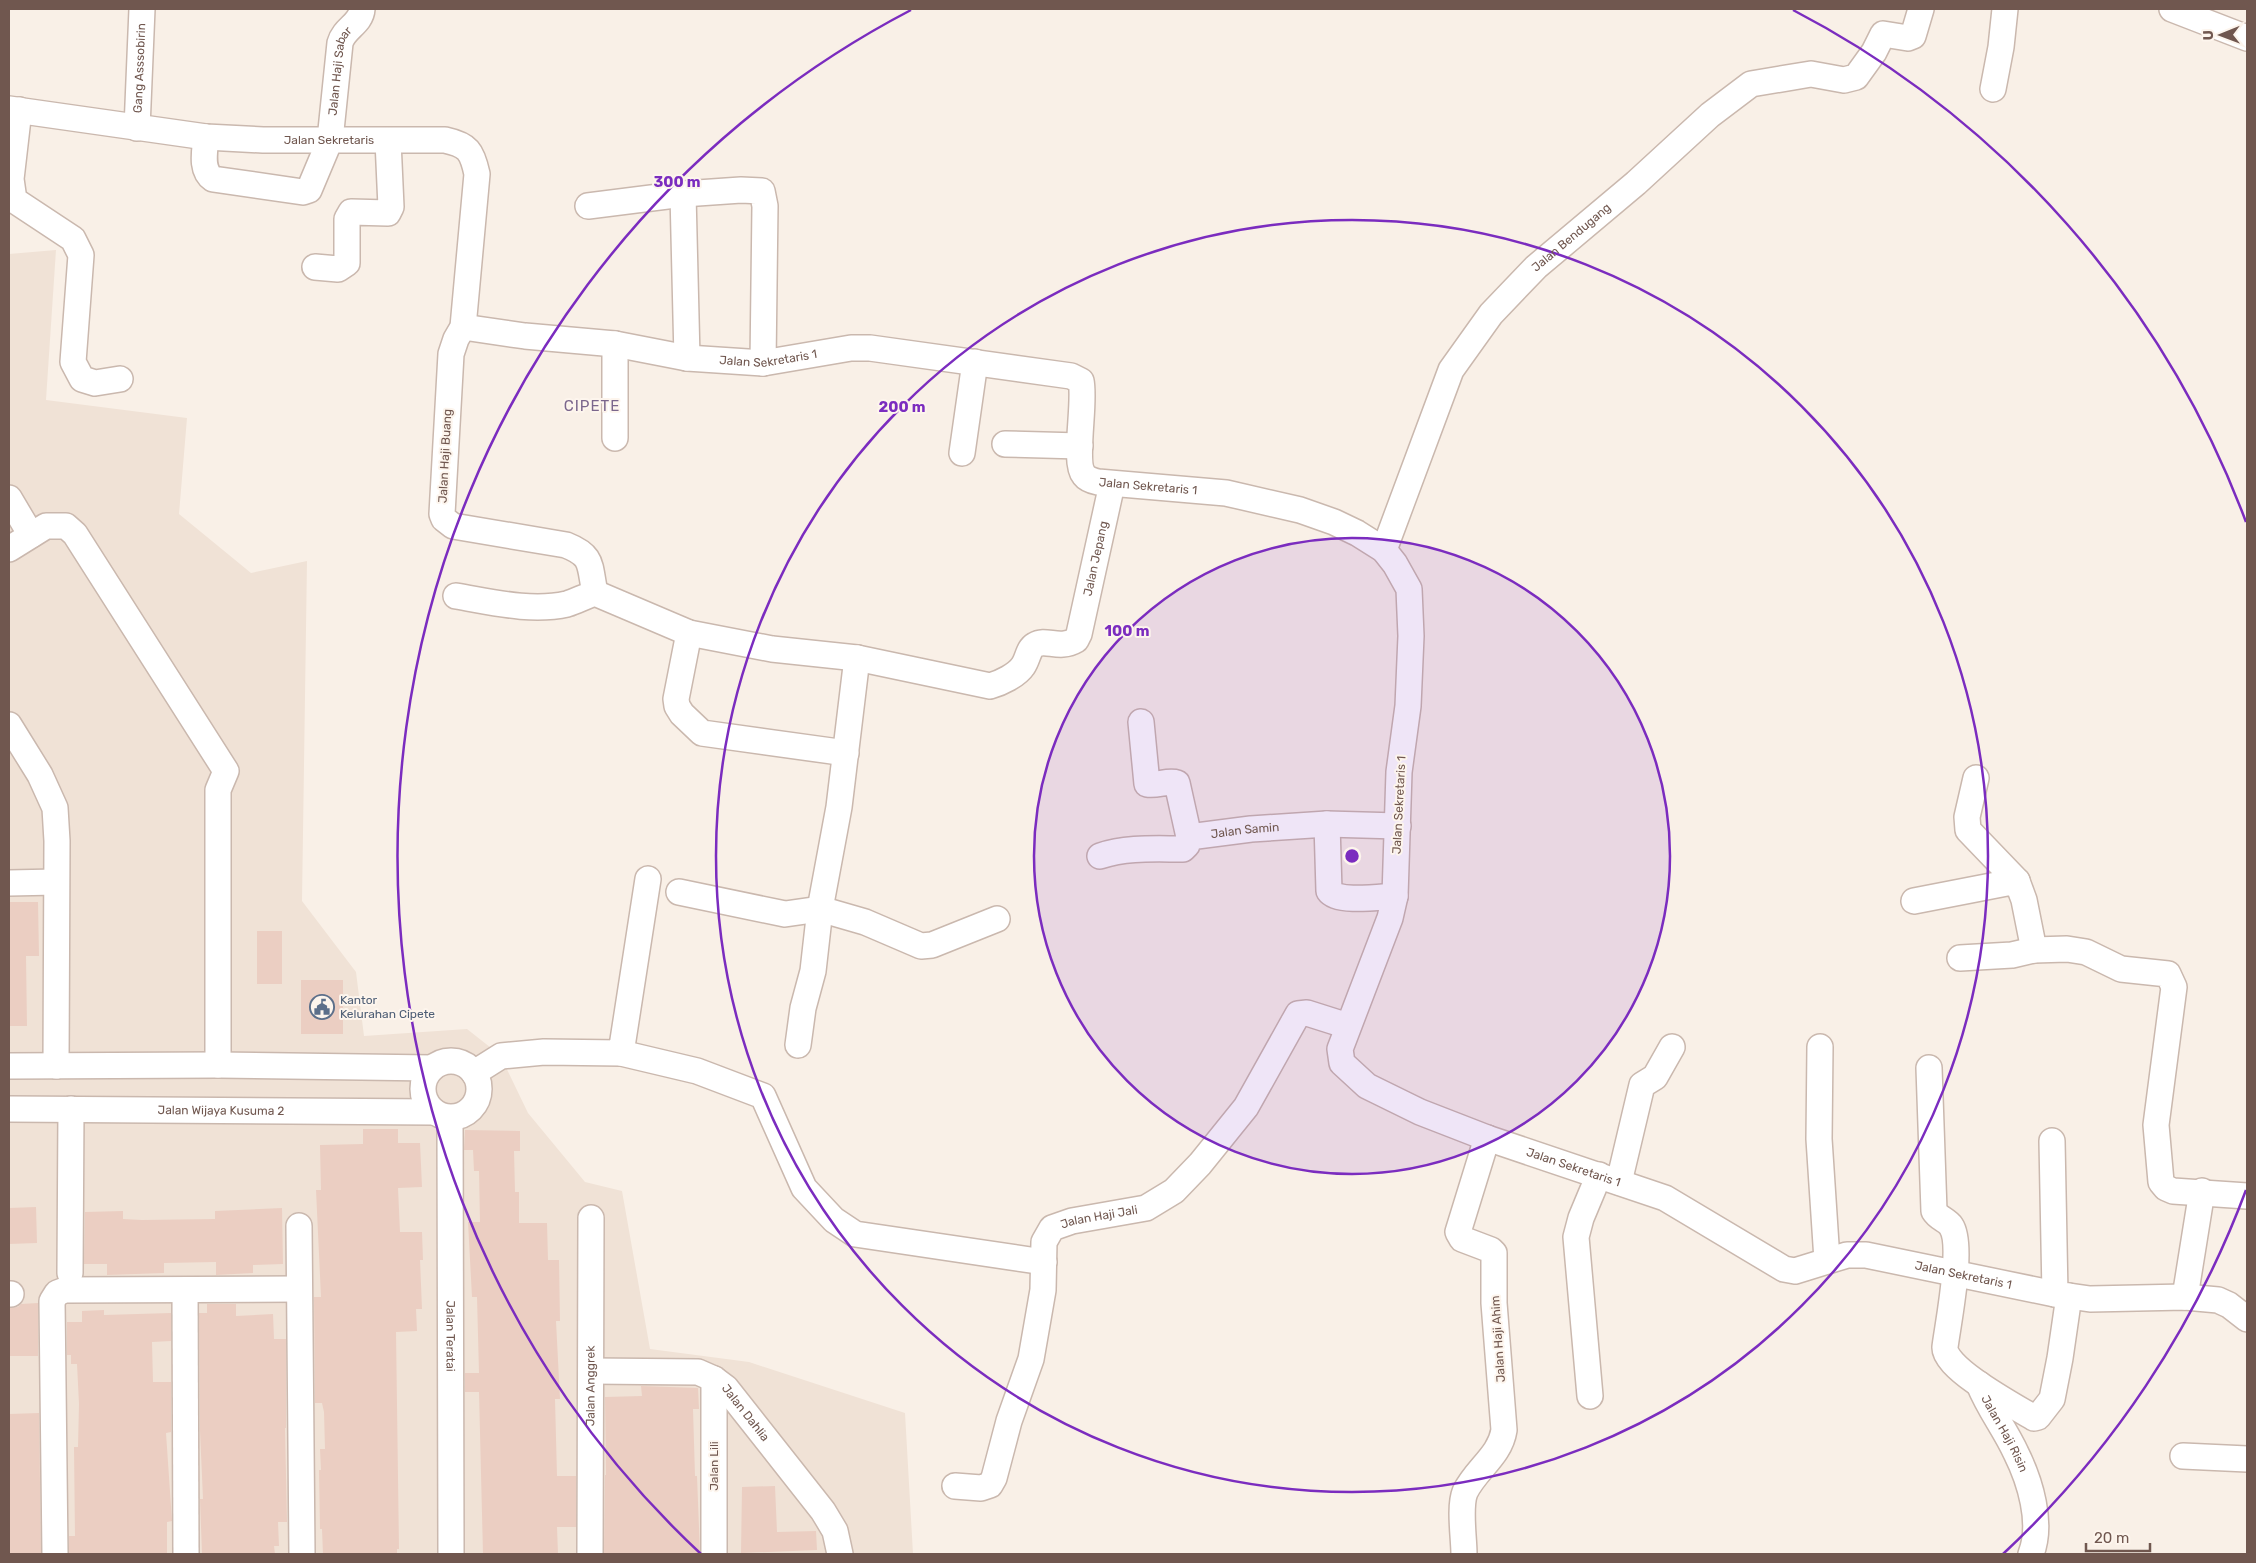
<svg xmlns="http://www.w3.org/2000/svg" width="2256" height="1563" viewBox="0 0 2256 1563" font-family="Rubik,sans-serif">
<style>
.residential{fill:#f0e2d6}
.building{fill:#ebcec2}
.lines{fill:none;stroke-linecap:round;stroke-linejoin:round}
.minor-casing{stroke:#cab8ae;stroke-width:28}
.minor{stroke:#fff;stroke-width:25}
.ring{fill:none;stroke:#7b2cbf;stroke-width:2.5}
.labels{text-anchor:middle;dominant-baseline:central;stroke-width:4;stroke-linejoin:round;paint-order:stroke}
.street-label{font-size:12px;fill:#70574f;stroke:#fdf5ed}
.service-label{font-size:12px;fill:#4e5e75;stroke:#fdf5ed;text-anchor:start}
.quarter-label{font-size:15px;letter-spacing:1px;fill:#7b668c;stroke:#fdf5ed}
.centre{fill:#7b2cbf;stroke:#fdf5ed;stroke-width:2.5}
.ring-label{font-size:15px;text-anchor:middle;font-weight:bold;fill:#7b2cbf;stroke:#fdf5ed;stroke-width:4;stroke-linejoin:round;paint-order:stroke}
</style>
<rect width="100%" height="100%" fill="#f9f0e7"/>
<!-- residential -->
<polygon class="residential" points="56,250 46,400 187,418 179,514 251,573 307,561 302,901 356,972 364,1036 467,1029 500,1055 528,1113 585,1182 622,1191 650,1349 749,1362 905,1413 913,1554 9,1554 9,254"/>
<!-- building -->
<g class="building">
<polygon points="9,902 38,902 39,956 26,956 27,1026 9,1026"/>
<rect x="257" y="931" width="25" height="53"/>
<rect x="301" y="980" width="42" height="54"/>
<polygon points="363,1129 398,1129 398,1143 420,1143 422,1187 398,1188 400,1232 422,1232 423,1260 420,1260 422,1309 416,1309 417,1331 396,1332 399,1549 397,1549 397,1554 323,1554 322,1529 320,1529 319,1470 321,1470 320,1449 325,1449 324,1412 322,1403 315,1403 314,1297 321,1297 316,1190 321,1190 320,1145 363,1144"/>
<polygon points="465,1130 520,1131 520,1151 514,1151 515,1192 519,1192 519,1223 547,1223 548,1260 559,1260 560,1321 556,1321 560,1399 555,1399 557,1476 576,1476 576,1527 557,1527 558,1554 483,1554 479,1392 465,1392 465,1373 479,1373 477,1297 472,1297 468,1222 480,1222 479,1171 474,1171 473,1150 464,1150"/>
<polygon points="36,1207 37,1243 9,1244 9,1208"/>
<polygon points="282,1208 283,1264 253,1265 253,1273 216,1275 216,1262 164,1263 164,1273 107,1275 107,1264 84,1264 85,1212 123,1211 123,1219 142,1220 215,1219 215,1211"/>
<polygon points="38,1303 38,1356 9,1356 9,1308 18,1307 21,1304"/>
<polygon points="207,1304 236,1304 236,1316 273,1314 274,1339 286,1339 286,1428 285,1428 287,1522 278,1522 279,1546 274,1546 275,1554 202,1554 200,1499 203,1499 200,1431 199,1313 207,1313"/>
<polygon points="104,1310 104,1315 171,1313 171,1341 152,1342 153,1382 171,1382 171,1432 166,1433 172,1521 167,1522 167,1554 69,1554 69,1536 75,1536 74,1447 78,1447 79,1404 77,1364 71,1364 71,1355 67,1355 67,1322 82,1322 82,1311"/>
<polygon points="641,1386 698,1388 699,1409 693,1409 695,1476 697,1476 700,1554 604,1554 605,1475 606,1475 605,1397 642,1396"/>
<polygon points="39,1413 41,1554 9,1554 9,1414"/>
<polygon points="775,1486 777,1532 816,1531 817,1550 741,1553 742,1487"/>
</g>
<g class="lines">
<defs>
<g id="minor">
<polyline points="2172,9 2247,38"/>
<polyline points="1993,89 2001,47 2005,9"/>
<path id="s1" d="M9,109L206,137L263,140H445C468,145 472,151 477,174L463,327L456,339L451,354L442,514L444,519L453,526L566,545C594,556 589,565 595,593"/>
<polyline points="19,110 11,179 14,200 73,239 81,255 73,362 82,379 95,383 120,379"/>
<path id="s2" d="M137,128L142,9"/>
<path id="s3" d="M206,137C205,150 200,170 213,179L303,192L309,190L330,140L340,43C344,28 361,24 362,9"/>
<polyline points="683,194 687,358"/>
<polyline points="588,206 683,194 741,190 762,191 765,206 763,363"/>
<polyline points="315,267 338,269 347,263 347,219 351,212 388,213 391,207 388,141"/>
<path id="s4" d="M463,327L525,336L615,344L687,358L763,363L851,348H870L1071,376L1081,381C1086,402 1073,462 1084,475C1087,479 1093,481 1098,482L1226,493L1300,510L1334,522L1357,533L1384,550L1395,564L1409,589L1411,636L1408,706L1399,772L1395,896L1390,918L1340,1049L1342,1063L1367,1086L1420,1112L1487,1138L1665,1198L1784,1269L1795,1271L1847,1255H1866L2055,1294L2090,1299L2185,1297L2218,1300L2229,1305L2247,1319"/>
<polyline points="615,438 615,344"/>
<polyline points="1005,444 1080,446"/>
<polyline points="962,453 975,362"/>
<polyline points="9,498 31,535"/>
<polyline points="9,549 46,526 66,526 75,534 226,771 218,790 218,1065"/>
<path id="s5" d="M1384,550L1451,370L1491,314L1536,267L1636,183L1710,115L1751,84L1811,74L1844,80L1856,77L1874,52L1883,34L1908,38L1913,36L1921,9"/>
<path id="s6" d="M456,596C492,602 531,612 567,604C576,601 586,596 595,593L689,633L772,649L857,658L990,686C1001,683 1017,675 1023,666C1028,659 1028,649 1035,645C1046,638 1059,650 1076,640L1079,634L1112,484"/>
<polyline points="689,633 676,699 677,706 682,714 702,733 846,753"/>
<path d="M1141,722L1147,784C1157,786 1168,780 1177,783L1189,837"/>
<polyline points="9,725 40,775 55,808 57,841 56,1066"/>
<polyline points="1976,778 1967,817 1968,830 2017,881"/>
<path d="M1327,824L1329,891C1337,903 1379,897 1395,896"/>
<path id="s7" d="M1100,856C1127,847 1154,849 1183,849L1187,845L1189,837L1251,829L1327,824L1398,826"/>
<polyline points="9,883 56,882"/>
<polyline points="679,892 785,914 820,909 865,922 921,946 932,945 997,919"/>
<polyline points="1914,901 2017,881 2024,900 2034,950"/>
<polyline points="1960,958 2012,955 2034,950 2067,949 2086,952 2121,969 2168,974 2174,987 2156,1125 2161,1182 2166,1188 2173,1191 2247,1196"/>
<polyline points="798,1045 803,1008 813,971 820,909 839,807 857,658"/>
<polyline points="1820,1047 1819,1139 1827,1260"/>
<polyline points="621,1053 697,1071 763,1096 804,1188 834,1220 855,1234 1044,1262"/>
<circle cx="451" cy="1089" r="28"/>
<polyline points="9,1066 218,1065 432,1068"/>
<path d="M1929,1068L1934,1211C1938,1218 1947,1220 1951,1226C1964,1245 1948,1323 1945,1347C1943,1368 2016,1407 2034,1418L2038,1417L2052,1399L2060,1358L2069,1296"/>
<polyline points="474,1073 501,1056 544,1052 621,1053 648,879"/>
<path id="s8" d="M9,1109L434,1112"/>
<path id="s9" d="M450,1118L451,1554"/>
<polyline points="2052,1141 2055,1294"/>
<polyline points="1619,1182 1642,1085 1655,1077 1672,1047"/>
<polyline points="299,1226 302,1554"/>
<polyline points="70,1273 71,1109"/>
<polyline points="185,1290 186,1554"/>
<polyline points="9,1294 11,1294"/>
<polyline points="2185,1297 2202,1191"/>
<path id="s10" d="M591,1371L698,1372L714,1379L726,1388L823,1511L835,1531L840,1554"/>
<path id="s11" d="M1979,1384C1989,1409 2005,1429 2016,1453C2030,1481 2043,1523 2031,1554"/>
<polyline points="1590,1396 1576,1237 1581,1218 1599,1175"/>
<polyline points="2183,1456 2247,1459"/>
<path id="s12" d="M955,1486L981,1488L990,1485L994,1478L1009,1421L1031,1359L1043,1290L1044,1242L1052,1228L1072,1221L1146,1208L1174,1191L1200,1164L1246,1107L1298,1014L1307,1013L1348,1026"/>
<polyline points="55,1554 52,1301 57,1293 65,1290 299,1289"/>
<path id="s13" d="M590,1554L591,1218"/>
<polyline points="714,1554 714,1379"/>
<path d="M1464,1554C1464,1538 1459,1507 1465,1492C1476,1469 1500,1456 1504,1430L1494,1303V1253L1491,1250L1462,1239L1458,1232L1487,1138"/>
</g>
</defs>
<!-- minor casing -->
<use href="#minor" class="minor-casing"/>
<!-- minor -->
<use href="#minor" class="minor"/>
</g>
<!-- distance rings -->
<circle cx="1352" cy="856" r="318" fill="#7b2cbf" fill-opacity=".12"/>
<g class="ring">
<circle cx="1352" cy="856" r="318"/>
<circle cx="1352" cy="856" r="636"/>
<path d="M2246 1190A954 954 0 0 1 2003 1554M701 1554A954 954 0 0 1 911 10M1793 10A954 954 0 0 1 2246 522"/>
</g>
<!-- icons -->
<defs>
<symbol id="civic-ring" viewBox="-11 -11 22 22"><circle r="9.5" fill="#fdf5ed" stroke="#5c6f8a" stroke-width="1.5"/><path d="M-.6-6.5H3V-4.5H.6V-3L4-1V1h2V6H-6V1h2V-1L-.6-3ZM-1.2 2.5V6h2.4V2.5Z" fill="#5c6f8a"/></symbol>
</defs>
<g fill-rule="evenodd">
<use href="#civic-ring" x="308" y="993" width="28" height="28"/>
</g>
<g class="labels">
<!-- street labels -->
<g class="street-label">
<text stroke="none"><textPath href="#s2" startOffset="60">Gang Asssobirin</textPath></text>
<text stroke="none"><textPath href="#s3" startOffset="266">Jalan Haji Sabar</textPath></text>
<text stroke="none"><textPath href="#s1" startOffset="322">Jalan Sekretaris</textPath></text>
<text stroke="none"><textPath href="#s5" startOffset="372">Jalan Bendugang</textPath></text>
<text stroke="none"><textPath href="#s4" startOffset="308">Jalan Sekretaris 1</textPath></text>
<text transform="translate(445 456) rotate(-87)">Jalan Haji Buang</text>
<text stroke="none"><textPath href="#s4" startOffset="786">Jalan Sekretaris 1</textPath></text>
<text stroke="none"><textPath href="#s6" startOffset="740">Jalan Jepang</textPath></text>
<text transform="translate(1399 805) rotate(-87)">Jalan Sekretaris 1</text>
<text stroke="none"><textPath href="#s7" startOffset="154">Jalan Samin</textPath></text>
<text stroke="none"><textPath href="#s8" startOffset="212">Jalan Wijaya Kusuma 2</textPath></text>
<text stroke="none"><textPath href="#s4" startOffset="1821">Jalan Sekretaris 1</textPath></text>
<text stroke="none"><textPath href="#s12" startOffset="351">Jalan Haji Jali</textPath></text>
<text stroke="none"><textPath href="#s4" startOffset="2240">Jalan Sekretaris 1</textPath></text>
<text stroke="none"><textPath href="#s9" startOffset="218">Jalan Teratai</textPath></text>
<text transform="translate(1498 1339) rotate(-94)">Jalan Haji Ahim</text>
<text stroke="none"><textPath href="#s13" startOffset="168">Jalan Anggrek</textPath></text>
<text stroke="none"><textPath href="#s10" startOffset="171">Jalan Dahlia</textPath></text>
<text stroke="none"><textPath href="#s11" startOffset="56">Jalan Haji Risin</textPath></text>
<text transform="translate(714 1466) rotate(-90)">Jalan Lili</text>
</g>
<!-- service labels -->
<g class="service-label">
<text x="340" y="1000">Kantor<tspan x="340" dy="14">Kelurahan Cipete</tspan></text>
</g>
<!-- quarter labels -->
<g class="quarter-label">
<text x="592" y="406">CIPETE</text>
</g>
</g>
<circle cx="1352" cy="856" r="8" class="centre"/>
<g class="ring-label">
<text x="677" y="187">300 m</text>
<text x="902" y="412">200 m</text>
<text x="1127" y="636">100 m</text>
</g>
<!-- border -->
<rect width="2256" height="1563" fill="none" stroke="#70574f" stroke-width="20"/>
<!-- north arrow -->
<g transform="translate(2221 35) rotate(269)" stroke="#fdf5ed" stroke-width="4" paint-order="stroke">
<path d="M0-4L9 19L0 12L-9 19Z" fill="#70574f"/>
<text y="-8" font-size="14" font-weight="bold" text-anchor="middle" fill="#70574f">U</text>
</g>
<!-- scale -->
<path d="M2086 1543v8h64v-8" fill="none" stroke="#70574f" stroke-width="2.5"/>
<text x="2094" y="1543" font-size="15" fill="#70574f" stroke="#fdf5ed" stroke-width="4" paint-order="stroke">20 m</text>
</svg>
